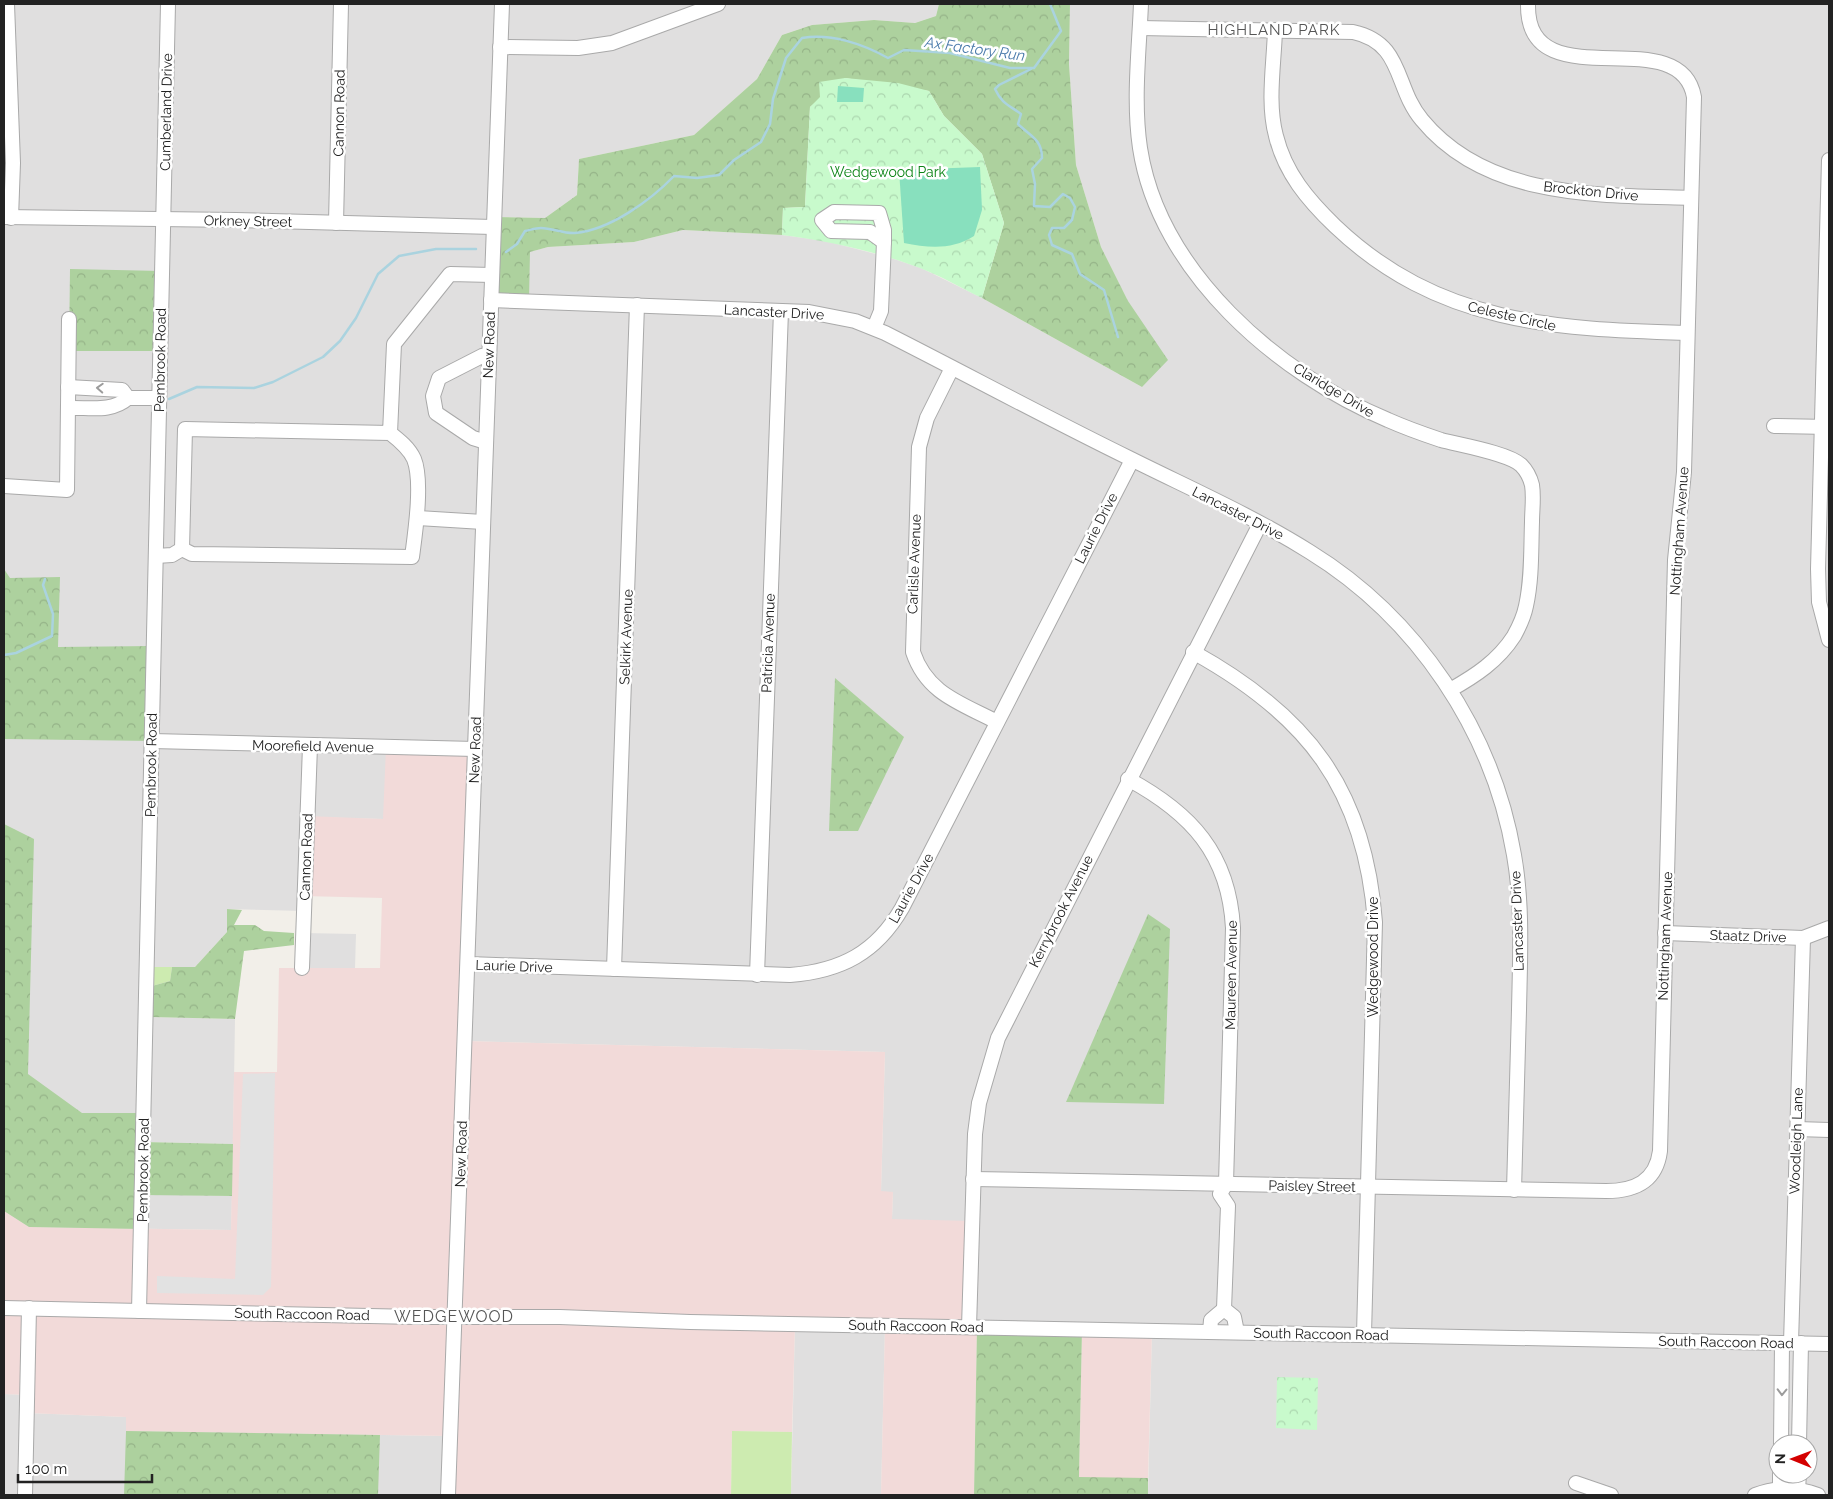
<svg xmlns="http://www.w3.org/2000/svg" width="1833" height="1499" viewBox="0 0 1833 1499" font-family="Raleway,sans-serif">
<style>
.residential{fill:#e0dfdf;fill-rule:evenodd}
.commercial{fill:#f2dad9}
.grass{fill:#cdebb0}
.forest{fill:url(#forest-crowns)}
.park{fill:url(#park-crowns)}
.pitch{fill:#88e0be}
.parking{fill:#e2e2e2}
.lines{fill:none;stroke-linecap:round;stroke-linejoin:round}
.stream{stroke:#aad3df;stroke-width:2.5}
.minor-casing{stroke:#a9a9a9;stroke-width:16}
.minor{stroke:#fff;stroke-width:14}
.oneway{stroke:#9c9c9c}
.labels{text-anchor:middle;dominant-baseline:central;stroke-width:5;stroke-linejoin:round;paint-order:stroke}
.street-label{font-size:14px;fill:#222;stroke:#fff}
.park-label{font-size:14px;fill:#0c8416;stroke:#fff}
.neighbourhood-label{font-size:15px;letter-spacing:1px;fill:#555;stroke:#fff}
.water-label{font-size:15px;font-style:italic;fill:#4a7aab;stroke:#fff}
.quarter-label{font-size:16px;letter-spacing:1px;fill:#555;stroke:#fff}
</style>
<defs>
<pattern id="forest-crowns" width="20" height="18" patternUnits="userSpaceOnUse" patternTransform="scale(1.25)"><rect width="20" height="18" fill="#add19e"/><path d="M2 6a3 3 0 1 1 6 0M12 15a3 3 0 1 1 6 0" fill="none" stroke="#95b388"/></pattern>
<pattern id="park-crowns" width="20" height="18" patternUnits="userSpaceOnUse" patternTransform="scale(1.25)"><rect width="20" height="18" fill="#c8facc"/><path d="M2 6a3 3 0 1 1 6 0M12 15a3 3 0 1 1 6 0" fill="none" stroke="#acd6af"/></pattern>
</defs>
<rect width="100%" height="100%" fill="#f2efe9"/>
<!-- residential -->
<g class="residential">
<path d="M4,4H939L936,16L915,23L874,20L812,25L782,35L757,79L694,135L579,159L577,195L545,218L494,217L530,252L548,247L634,242L683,230L782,235L826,241L891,258L921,268L982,298L1142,387L1128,301L1101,247L1076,165L1069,64L1070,4H1829V1495H1148L1152,1331L969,1327L892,1219L893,1192H881L885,1052L465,1041L383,819L307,817L304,911L227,909V932L195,967H147V1017L235,1019L233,1144L143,1142L142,1194L232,1196L231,1230L29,1227L4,1211ZM1778,1444H1808V1474H1778Z"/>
<polygon points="303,933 356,934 355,968 302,968"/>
<polygon points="795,1324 885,1326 881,1495 791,1494"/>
<polygon points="4,1394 28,1395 28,1413 126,1417 126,1431 449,1436 448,1495 4,1495"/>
</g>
<!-- commercial -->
<g class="commercial">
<polygon points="386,747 475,749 465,1041 885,1052 881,1191 893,1192 892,1219 971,1221 969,1327 977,1327 974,1495 881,1495 885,1326 795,1324 792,1432 732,1431 731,1495 448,1495 449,1436 126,1431 126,1417 28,1413 28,1395 4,1394 4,1211 29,1227 231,1230 234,1072 277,1072 279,968 380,968 382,898 304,896 307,816 383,819"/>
<polygon points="1082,1329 1152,1331 1148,1478 1079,1478"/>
</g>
<!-- grass -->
<g class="grass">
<polygon points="150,967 172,967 170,981 152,986"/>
<polygon points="732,1431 792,1432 791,1494 731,1495"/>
</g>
<!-- forest -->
<g class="forest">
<polygon points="939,4 1070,4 1069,64 1076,165 1101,247 1128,301 1168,360 1142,387 982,298 1004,223 982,154 944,116 929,91 845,78 810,107 805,207 783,208 782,235 683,230 634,242 548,247 530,252 529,301 491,300 494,217 545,218 577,195 579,159 694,135 757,79 782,35 812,25 874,20 915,23 936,16"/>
<polygon points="70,269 162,271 160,351 69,351"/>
<polygon points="4,569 10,578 60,577 58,647 154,646 152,741 4,739"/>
<polygon points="835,678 904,737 858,831 829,831"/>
<polygon points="4,824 34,839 28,1074 82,1113 144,1113 143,1142 233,1144 232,1196 142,1195 141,1229 29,1227 4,1211"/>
<polygon points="227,909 242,910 234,925 255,925 264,931 294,933 294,945 244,951 235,1019 150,1017 152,986 170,981 172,967 195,967 227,932"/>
<polygon points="1148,914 1170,929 1164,1104 1066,1102"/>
<polygon points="977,1327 1082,1329 1079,1477 1148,1478 1148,1495 974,1495"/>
<polygon points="126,1431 380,1435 378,1495 124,1495"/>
</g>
<!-- park -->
<g class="park">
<path d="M845,78L898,83L929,91L944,116L982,154L1004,223L982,298C961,288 941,276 920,268C875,251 829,241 782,235L783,208L805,207L810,107L820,97L819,82Z"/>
<polygon points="1277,1377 1318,1378 1317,1430 1276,1428"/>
</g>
<!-- pitch -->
<g class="pitch">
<polygon points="838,86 864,88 863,102 837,102"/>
<path d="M980,167L982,210L974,236C952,250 929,248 904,243L899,170Z"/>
</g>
<!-- parking -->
<polygon class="parking" points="275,1073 271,1287 263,1295 157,1293 157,1276 235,1279 243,1074"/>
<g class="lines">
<!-- stream -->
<g class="stream">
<path d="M1031,69L999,85L995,89C1002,104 1009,105 1021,114L1018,124C1030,136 1042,139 1042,158L1032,169L1035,184L1034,206L1050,207L1063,194L1070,198L1075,207L1072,220L1064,228H1052L1049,235L1052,245L1072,254L1080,274L1104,290L1118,337"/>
<path d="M506,252L517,244L525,231C530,230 536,228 541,228C552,228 564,234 575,233C610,230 651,200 674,176L697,178L719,175L734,160L761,142L770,124L773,99L786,58L802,38C831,33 863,44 888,58L904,50L950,53L1010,68H1034L1061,31L1050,4"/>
<polyline points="169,399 197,387 254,388 273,382 323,357 340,341 356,318 378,274 399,256 436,249 476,249"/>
<polyline points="4,655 16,653 52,636 53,614 43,585 45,579"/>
</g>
<defs>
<g id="minor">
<polyline points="7,4 13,163 11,218"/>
<path d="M1141,4C1139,51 1133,101 1140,148C1159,272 1278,374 1388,420C1406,428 1423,434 1441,440C1460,445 1508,453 1521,465C1526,470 1530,477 1532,485C1534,497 1532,510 1532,522C1531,550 1532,579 1526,606C1524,616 1519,627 1514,636C1498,661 1475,676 1450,690"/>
<path d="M1140,28L1353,32C1404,43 1394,87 1422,120C1487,199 1599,195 1691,198"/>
<path d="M1275,30C1274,64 1267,103 1276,136C1285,173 1308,200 1335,226C1438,324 1554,329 1687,333"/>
<polyline points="500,47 578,48 612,43 718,4"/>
<polyline points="1829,160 1818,569 1819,602 1829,640"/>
<polygon points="834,212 879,213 884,230 884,242 870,232 831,231 822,220"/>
<polyline points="4,217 236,220 493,227"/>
<polyline points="336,223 341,4"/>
<path d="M491,300L809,312L855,321L885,333C966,374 1047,418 1129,458C1189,488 1253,516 1310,552C1417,618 1493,731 1514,855C1523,906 1520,958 1519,1010C1517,1070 1516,1130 1514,1190"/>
<polyline points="874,328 881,311 884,242"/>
<path d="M952,368L927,418L919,447L913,652C927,694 961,703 997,722"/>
<polyline points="68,387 122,390 128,398"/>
<path d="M68,408C89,407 111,413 128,398H159"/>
<polyline points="1774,426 1829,427"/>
<path d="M390,433L185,429L182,549L192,554L412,557C415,534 423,481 414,459C409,448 399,440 390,433L394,344L450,274L492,275"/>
<polyline points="486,442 473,438 436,413 433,396 439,378 482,356 489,355"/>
<polyline points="4,486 67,490 69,319"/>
<polyline points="418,518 483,522"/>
<polyline points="156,556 172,555 182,549"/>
<path d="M1193,652C1307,715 1365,789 1375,922L1364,1334"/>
<polyline points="152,741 475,749"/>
<path d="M1128,779C1191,813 1229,854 1233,928L1226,1184"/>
<polyline points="1665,933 1803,938 1829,928"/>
<path d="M468,964L790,975C841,971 876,953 902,908L1132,460"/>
<polyline points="302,968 310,746"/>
<polyline points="614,969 637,305"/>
<polyline points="757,975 781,311"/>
<polyline points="1797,1129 1829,1130"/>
<path d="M973,1179L1606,1191C1634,1191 1656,1182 1660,1151L1675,560L1684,472L1694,97C1680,18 1526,103 1528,4"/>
<polyline points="1226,1184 1220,1194 1228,1206 1224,1309 1234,1317 1237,1332"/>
<polyline points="4,1308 416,1317 560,1317 690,1322 1829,1344"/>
<polyline points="139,1311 168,4"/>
<polyline points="969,1327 975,1134 979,1103 998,1038 1260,524"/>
<polyline points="1210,1332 1211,1320 1224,1309"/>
<polyline points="1791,1343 1803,938"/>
<polyline points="1781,1444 1782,1343"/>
<polyline points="1799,1444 1801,1343"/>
<polyline points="1576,1483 1611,1495"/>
<polyline points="1780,1488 1780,1474"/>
<polyline points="1798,1489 1799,1474"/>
<polyline points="25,1495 29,1308"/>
<polyline points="448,1495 502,4"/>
<path d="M1755,1495C1777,1487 1795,1487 1818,1495"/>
</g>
</defs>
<!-- minor casing -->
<use href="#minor" class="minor-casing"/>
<!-- minor -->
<use href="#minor" class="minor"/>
</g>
<!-- one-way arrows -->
<defs><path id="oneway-chevron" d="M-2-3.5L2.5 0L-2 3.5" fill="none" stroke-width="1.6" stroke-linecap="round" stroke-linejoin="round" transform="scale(1.25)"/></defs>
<g class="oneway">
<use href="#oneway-chevron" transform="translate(100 388) rotate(-177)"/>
<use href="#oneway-chevron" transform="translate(1782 1392) rotate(91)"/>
</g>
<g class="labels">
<!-- street labels -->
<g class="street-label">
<text transform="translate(166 112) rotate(-89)">Cumberland Drive</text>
<text transform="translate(339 113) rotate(-89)">Cannon Road</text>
<text transform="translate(1591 191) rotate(6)">Brockton Drive</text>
<text transform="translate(248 221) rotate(1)">Orkney Street</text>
<text transform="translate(774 312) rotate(3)">Lancaster Drive</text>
<text transform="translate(1512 316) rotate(13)">Celeste Circle</text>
<text transform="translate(489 345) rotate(-88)">New Road</text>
<text transform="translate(160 360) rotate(-89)">Pembrook Road</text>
<text transform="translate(1334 390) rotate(31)">Claridge Drive</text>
<text transform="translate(1238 513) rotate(27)">Lancaster Drive</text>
<text transform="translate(1096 528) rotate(-63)">Laurie Drive</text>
<text transform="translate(1679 531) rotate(-86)">Nottingham Avenue</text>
<text transform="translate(914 564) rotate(-88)">Carlisle Avenue</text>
<text transform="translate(626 637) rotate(-88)">Selkirk Avenue</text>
<text transform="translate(768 643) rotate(-88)">Patricia Avenue</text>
<text transform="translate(313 746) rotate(1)">Moorefield Avenue</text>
<text transform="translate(475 750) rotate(-88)">New Road</text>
<text transform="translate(151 765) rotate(-89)">Pembrook Road</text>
<text transform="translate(306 857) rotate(-88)">Cannon Road</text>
<text transform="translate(911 888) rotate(-61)">Laurie Drive</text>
<text transform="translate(1061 911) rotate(-63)">Kerrybrook Avenue</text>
<text transform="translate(1517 921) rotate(-92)">Lancaster Drive</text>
<text transform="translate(1665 936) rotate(-88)">Nottingham Avenue</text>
<text transform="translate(1748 936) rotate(2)">Staatz Drive</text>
<text transform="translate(1373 957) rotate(-90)">Wedgewood Drive</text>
<text transform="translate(514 966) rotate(2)">Laurie Drive</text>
<text transform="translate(1231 975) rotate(-89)">Maureen Avenue</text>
<text transform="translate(1796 1141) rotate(-88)">Woodleigh Lane</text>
<text transform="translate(461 1154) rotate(-88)">New Road</text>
<text transform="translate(143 1170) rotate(-89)">Pembrook Road</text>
<text transform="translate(1312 1186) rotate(1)">Paisley Street</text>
<text transform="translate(302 1314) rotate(1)">South Raccoon Road</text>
<text transform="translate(916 1326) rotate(1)">South Raccoon Road</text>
<text transform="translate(1321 1334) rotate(1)">South Raccoon Road</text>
<text transform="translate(1726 1342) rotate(1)">South Raccoon Road</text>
</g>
<!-- park labels -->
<g class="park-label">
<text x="888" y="172">Wedgewood Park</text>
</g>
<!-- neighbourhood labels -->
<g class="neighbourhood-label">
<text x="1274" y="30">HIGHLAND PARK</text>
</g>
<!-- water labels -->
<g class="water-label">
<text transform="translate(975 49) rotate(8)">Ax Factory Run</text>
</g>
<!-- quarter labels -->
<g class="quarter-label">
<text x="454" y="1316">WEDGEWOOD</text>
</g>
</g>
<!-- border -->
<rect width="1833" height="1499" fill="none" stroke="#222222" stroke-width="10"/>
<!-- north arrow -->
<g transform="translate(1793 1459) rotate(271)"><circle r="24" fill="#ffffff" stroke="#a7a7a7"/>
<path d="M0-4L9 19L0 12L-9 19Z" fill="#d40000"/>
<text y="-8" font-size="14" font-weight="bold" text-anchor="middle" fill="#222222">N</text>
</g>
<!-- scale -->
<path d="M18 1474v8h134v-8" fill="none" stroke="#222222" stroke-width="2.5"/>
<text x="25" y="1474" font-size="15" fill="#222222" stroke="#ffffff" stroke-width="4" paint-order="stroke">100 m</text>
</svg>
